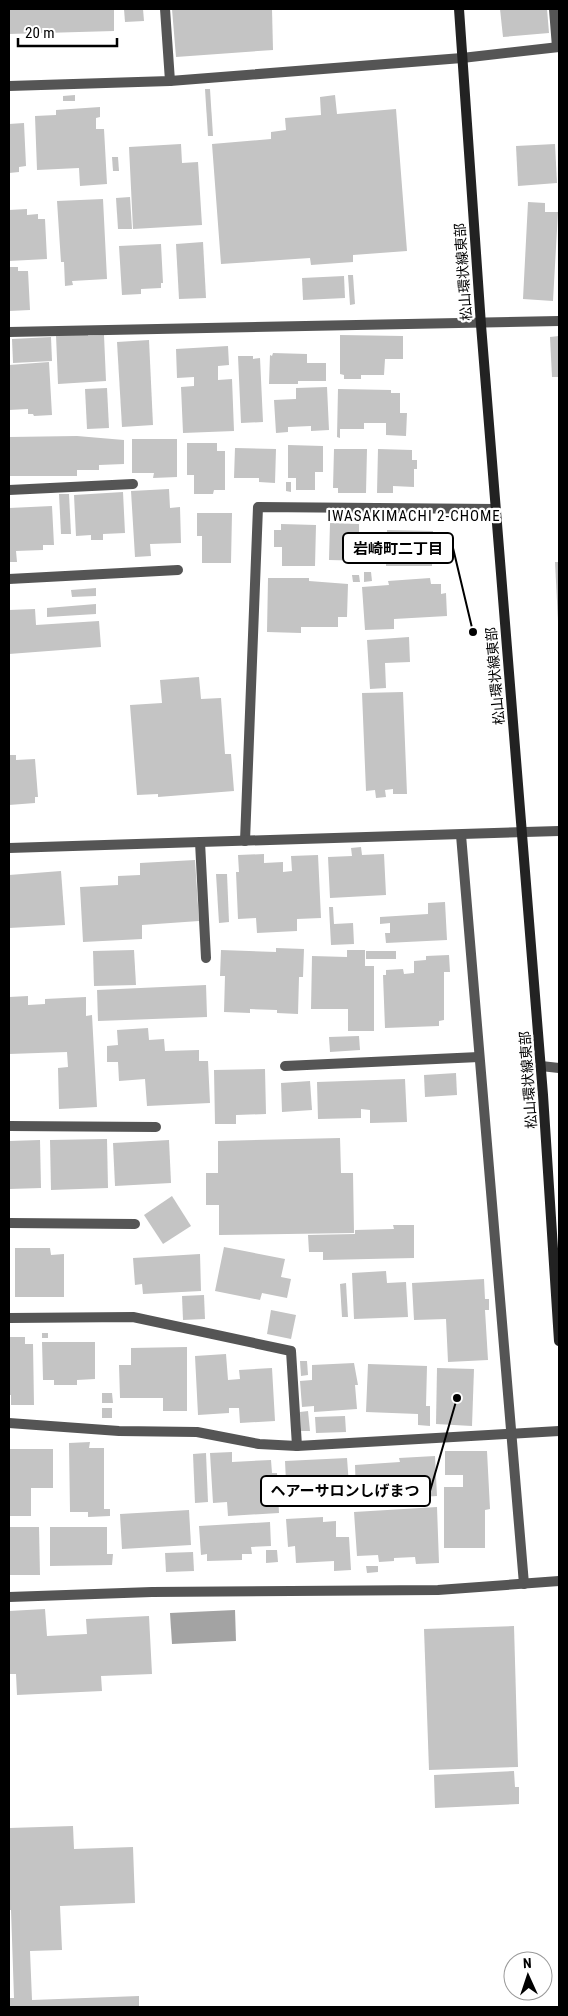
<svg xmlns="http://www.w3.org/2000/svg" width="568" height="2016" viewBox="0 0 568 2016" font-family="'Roboto Condensed','Noto Sans JP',sans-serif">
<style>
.water{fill:#a3a3a3}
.building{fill:#c4c4c4}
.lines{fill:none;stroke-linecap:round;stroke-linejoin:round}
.street{stroke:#555;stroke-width:10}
.secondary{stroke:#222;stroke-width:10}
.labels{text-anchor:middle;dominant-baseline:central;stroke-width:4.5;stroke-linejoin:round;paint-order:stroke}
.street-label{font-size:14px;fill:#000;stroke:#fff}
.neighbourhood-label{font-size:15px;letter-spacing:1px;fill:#000;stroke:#fff}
.leader{fill:none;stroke:#000;stroke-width:2}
.callout-dot{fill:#000;stroke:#fff;stroke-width:2}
.callout{fill:#fff;stroke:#000;stroke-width:2}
.callout-label{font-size:15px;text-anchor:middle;font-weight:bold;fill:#000}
</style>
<rect width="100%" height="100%" fill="#fff"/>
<!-- water -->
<polygon class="water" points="235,1610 236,1641 172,1644 170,1613"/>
<!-- building -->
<g class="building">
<polygon points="9,9 114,9 114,31 9,34"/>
<polygon points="124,9 143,9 144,21 125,22"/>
<polygon points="172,9 272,9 273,50 176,57"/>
<polygon points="500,9 547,9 549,33 503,37"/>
<polygon points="205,89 210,89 213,136 208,136"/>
<polygon points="75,95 75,101 63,101 63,96"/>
<polygon points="335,95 337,114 396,109 407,251 353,255 353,262 311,265 310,258 221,264 212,144 271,139 271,132 286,130 285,118 321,115 320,97"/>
<polygon points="100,107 100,117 96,118 96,129 104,129 107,184 80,186 79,168 37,170 35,116 56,115 56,110"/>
<polygon points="24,123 26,166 19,167 19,172 9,173 9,124"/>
<polygon points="181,144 182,163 198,162 202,225 133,229 129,147"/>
<polygon points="555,144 557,183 518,186 516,146"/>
<polygon points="112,157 118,157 119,171 113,171"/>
<polygon points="130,197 132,229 118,229 116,198"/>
<polygon points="103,199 107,279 72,281 73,285 65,286 64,262 61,262 57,201"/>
<polygon points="528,202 545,203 545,212 558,212 553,301 523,299"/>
<polygon points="27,209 27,215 38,214 38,219 45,219 47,259 9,261 9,210"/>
<polygon points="203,242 206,298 179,299 176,244"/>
<polygon points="161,244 163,283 161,283 161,288 141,289 141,294 122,295 119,246"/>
<polygon points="9,267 18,267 18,271 28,271 30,310 9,311"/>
<polygon points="348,275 353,275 355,304 350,305"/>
<polygon points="344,276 345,298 303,300 302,278"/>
<polygon points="88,333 88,336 104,335 106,381 58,384 56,335"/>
<polygon points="340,335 403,336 403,359 385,359 384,375 361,375 361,379 344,379 344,375 340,374"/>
<polygon points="559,336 559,377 552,377 550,337"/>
<polygon points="51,337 52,361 13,363 12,339"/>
<polygon points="149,340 153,425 122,427 117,342"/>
<polygon points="228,346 229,365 218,366 218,380 232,379 234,431 183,433 181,387 194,386 194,377 177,378 176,349"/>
<polygon points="273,353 307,354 307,363 326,363 326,381 298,381 298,384 269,384 270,355 272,356"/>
<polygon points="238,356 253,356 253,359 260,358 263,422 241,423"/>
<polygon points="49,362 52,415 34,416 33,414 28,414 28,409 9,410 9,365"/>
<polygon points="327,387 329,430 311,431 311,426 288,427 288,432 276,433 274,400 296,399 296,388"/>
<polygon points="107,388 109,428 87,429 85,389"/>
<polygon points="338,389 391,390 391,393 400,393 400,413 407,413 406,436 386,435 386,423 364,423 364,429 340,429 340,438 337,437"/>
<polygon points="77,436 124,440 124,464 99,465 99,470 77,470 77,476 9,476 9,437"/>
<polygon points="132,439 177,439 177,477 153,478 154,473 132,473"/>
<polygon points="187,443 217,443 217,451 225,451 225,490 214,490 213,494 194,494 194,475 187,475"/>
<polygon points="288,445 323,446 323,472 315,472 315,490 296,490 296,478 288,478"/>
<polygon points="235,448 276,449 275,483 259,482 259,478 234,478"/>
<polygon points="334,449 367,449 366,493 338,493 338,488 333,488"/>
<polygon points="378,449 412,450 412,460 417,460 417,469 414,469 414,487 393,486 393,493 377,493"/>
<polygon points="286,482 291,482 291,492 286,491"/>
<polygon points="169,489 170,508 180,507 181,543 150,544 151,556 135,557 131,491"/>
<polygon points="123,492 125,533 103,534 103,540 91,540 91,535 76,536 74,495"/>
<polygon points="59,494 69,494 71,534 61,534"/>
<polygon points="52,506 54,545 43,545 43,550 16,551 17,562 9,562 9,508"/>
<polygon points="197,513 232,513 231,563 202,563 202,536 197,536"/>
<polygon points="330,523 359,524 359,540 369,541 369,561 329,560"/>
<polygon points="281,524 316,525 315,566 282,566 282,547 274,547 274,530 281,530"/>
<polygon points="387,530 433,531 432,566 386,566"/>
<polygon points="555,562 559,562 559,621 558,621"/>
<polygon points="364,572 371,572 372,581 364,582"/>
<polygon points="352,575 359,575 360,582 353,582"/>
<polygon points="268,578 309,578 309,581 348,584 347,617 338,617 338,627 301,627 301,633 267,632"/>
<polygon points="430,578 431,584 441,584 441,594 446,593 447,616 394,619 394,629 365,630 362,587 389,585 388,581"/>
<polygon points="96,588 96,596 72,597 71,590"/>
<polygon points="96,604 96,614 47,617 47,608"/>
<polygon points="35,609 36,625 99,621 101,647 9,654 9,610"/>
<polygon points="409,637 410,662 385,663 386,688 370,689 367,640"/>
<polygon points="199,677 201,699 221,698 225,754 231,754 234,791 158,797 158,794 137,795 130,705 162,703 160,680"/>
<polygon points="403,692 407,794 393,794 393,789 385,790 386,797 376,798 375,790 366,791 362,693"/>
<polygon points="9,755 16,755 16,760 35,759 38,797 35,797 35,803 9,805"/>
<polygon points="361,847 362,855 384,854 386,895 330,898 328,857 352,856 351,848"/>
<polygon points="264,854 264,863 283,862 283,872 292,871 291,856 318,855 321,918 297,919 297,931 257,933 256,918 238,919 236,872 239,872 238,855"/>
<polygon points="195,860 199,921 142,925 142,939 83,942 80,887 118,885 118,876 140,875 140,863"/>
<polygon points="61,871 65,925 9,928 9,875"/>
<polygon points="216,874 227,874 229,922 219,923"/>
<polygon points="445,902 447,940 386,943 385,933 390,933 390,923 380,924 380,917 428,914 428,903"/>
<polygon points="329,907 333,907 334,924 353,923 354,944 331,945"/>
<polygon points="276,948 304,949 303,977 299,977 298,1014 277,1013 277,1010 250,1009 250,1013 224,1012 225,976 220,976 221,950 276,952"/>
<polygon points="134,950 136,985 94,986 93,951"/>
<polygon points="347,950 365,950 365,966 374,966 374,1031 348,1031 348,1009 311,1009 312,956 347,957"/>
<rect x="366" y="951" width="30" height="8"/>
<polygon points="449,955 450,972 444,972 444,1020 439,1021 439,1026 385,1028 383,975 386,975 386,970 403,969 404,974 414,973 414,961 426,960 426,956"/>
<polygon points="206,985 207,1017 98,1021 97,990"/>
<polygon points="28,996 28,1005 45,1004 45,999 86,997 86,1016 92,1015 97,1107 59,1109 58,1068 68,1067 67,1052 9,1054 9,997"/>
<polygon points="148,1028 149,1040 164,1039 165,1051 199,1050 199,1061 208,1061 210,1103 147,1106 145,1079 119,1081 118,1062 107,1062 107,1046 118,1045 117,1030"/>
<polygon points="359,1036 360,1050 330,1052 329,1037"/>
<polygon points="265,1069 266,1114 236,1115 236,1124 215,1124 214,1070"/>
<polygon points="456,1073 457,1095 425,1097 424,1075"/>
<polygon points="405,1079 407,1122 370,1123 370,1110 361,1109 361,1118 318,1119 317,1082"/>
<polygon points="310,1081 312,1110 282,1112 281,1083"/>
<polygon points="340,1138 341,1173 353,1173 354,1233 219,1235 219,1205 206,1205 206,1173 218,1173 218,1141"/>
<polygon points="107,1139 108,1188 51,1190 50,1140"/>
<polygon points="40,1140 41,1188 9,1189 9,1141"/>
<polygon points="169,1140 171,1183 115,1186 113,1143"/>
<polygon points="172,1196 191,1226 163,1244 144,1215"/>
<polygon points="393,1225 414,1225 414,1258 323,1260 323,1252 309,1252 308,1235 355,1234 355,1230 394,1229"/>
<polygon points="224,1247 285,1259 281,1277 291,1279 287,1298 262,1293 260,1300 215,1291"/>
<polygon points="15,1248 50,1248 51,1255 64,1254 64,1297 15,1297"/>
<polygon points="200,1254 201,1291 143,1294 142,1284 135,1285 133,1258"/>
<polygon points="386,1271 387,1283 406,1282 408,1317 354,1319 352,1273"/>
<polygon points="484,1279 485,1299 489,1299 489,1310 485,1310 488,1360 448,1362 446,1319 414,1320 412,1283"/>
<polygon points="346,1283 348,1317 342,1317 340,1284"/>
<polygon points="204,1295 205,1319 183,1320 182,1296"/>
<polygon points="271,1310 296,1315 291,1339 267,1334"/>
<rect x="42" y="1333" width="6" height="5"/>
<polygon points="9,1337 25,1337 25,1344 33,1344 34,1405 11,1405 11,1395 9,1395"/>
<polygon points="42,1342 95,1342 95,1379 77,1380 77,1385 54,1385 54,1380 43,1380"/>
<polygon points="187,1347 187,1411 163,1411 163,1398 120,1398 119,1365 131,1365 131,1348"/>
<polygon points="226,1354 228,1380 240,1379 239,1370 272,1368 275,1421 240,1423 239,1408 229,1408 229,1413 198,1415 195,1356"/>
<polygon points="300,1361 307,1361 308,1375 301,1376"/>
<polygon points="354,1363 358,1385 355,1385 357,1409 314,1412 314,1406 302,1407 300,1381 312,1380 312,1365"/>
<polygon points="368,1364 427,1366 426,1406 430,1406 430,1426 418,1425 418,1414 366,1412"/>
<polygon points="437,1368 474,1369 472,1426 436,1424"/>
<polygon points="102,1393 112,1393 113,1403 102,1403"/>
<rect x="102" y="1408" width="10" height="10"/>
<polygon points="308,1411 310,1431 301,1431 300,1412"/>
<polygon points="345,1416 346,1432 316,1433 315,1417"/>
<polygon points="90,1442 89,1448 104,1448 104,1509 110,1509 110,1516 88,1517 88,1512 70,1512 69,1443"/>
<polygon points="9,1449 53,1449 53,1488 31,1488 31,1516 9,1516"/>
<polygon points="445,1451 487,1451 490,1509 485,1510 485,1548 444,1548 444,1487 463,1487 463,1475 445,1475"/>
<polygon points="232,1452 232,1462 271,1460 272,1473 277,1473 279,1513 228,1516 227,1502 213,1503 210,1453"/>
<polygon points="206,1453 208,1502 195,1503 193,1454"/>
<polygon points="435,1456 437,1496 372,1500 372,1494 356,1495 355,1465 400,1462 399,1458"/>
<polygon points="347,1458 349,1485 343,1486 344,1500 347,1500 347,1505 337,1505 337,1501 287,1503 285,1461"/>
<polygon points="437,1507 439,1563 416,1564 415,1557 394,1558 394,1561 379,1562 378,1555 357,1556 354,1512"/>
<polygon points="189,1510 191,1545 122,1549 120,1514"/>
<polygon points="323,1517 323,1522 336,1521 336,1537 349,1537 351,1570 334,1571 334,1561 296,1563 295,1546 288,1547 286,1519"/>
<polygon points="270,1522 271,1546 251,1547 252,1554 242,1554 242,1560 207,1561 207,1554 201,1555 199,1526"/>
<polygon points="9,1527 39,1527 40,1575 9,1575"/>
<polygon points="50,1527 107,1527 107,1554 113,1554 112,1565 50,1566"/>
<polygon points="266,1550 277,1550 278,1562 266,1563"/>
<polygon points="193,1552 194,1571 166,1572 165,1553"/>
<polygon points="366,1566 378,1566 378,1572 367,1573"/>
<polygon points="45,1609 47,1636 87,1634 86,1619 149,1616 152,1674 101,1676 102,1691 17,1695 16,1674 9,1674 9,1611"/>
<polygon points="514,1626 518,1767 429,1770 424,1629"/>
<polygon points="514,1771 515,1787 519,1787 519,1804 435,1808 434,1775"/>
<polygon points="73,1826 74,1849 133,1847 135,1903 60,1906 62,1950 30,1951 32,2000 139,1996 139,2007 9,2007 9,1998 14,1998 11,1910 9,1910 9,1828"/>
</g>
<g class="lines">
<!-- street -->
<g class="street">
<polyline points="165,9 170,81"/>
<polyline points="554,9 557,47"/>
<polyline points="9,86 170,81 462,58 559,47"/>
<polyline points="9,332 559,321"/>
<polyline points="9,490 133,484"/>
<polyline points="9,579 178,570"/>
<polyline points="461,835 524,1584"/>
<polyline points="245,841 258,507 495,509"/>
<polyline points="200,842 206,958"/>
<polyline points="9,848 559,831"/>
<polyline points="285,1066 479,1057"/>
<polyline points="541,1066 559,1068"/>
<polyline points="9,1126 156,1127"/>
<polyline points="9,1223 135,1224"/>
<polyline points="9,1318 133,1317 291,1351 297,1446"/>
<polyline points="9,1423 119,1431 197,1432 259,1444 297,1446 559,1431"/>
<polyline points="9,1597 152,1592 438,1590 559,1581"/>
</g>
<!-- secondary -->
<polyline class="secondary" points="459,9 481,325 543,1095 559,1341"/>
</g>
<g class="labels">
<!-- street labels -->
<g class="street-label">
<text transform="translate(463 272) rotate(-94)">松山環状線東部</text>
<text transform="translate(495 676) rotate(-95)">松山環状線東部</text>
<text transform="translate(528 1080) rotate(-94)">松山環状線東部</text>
</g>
<!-- neighbourhood labels -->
<g class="neighbourhood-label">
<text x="414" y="516">IWASAKIMACHI 2-CHOME</text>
</g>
</g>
<!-- callouts -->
<path class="leader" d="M473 632L453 548M457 1398L430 1491"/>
<g class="callout-dot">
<circle cx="473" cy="632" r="5"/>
<circle cx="457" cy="1398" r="5"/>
</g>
<g class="callout">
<rect x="343" y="533" width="110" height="30" rx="5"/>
<rect x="261" y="1476" width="169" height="30" rx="5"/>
</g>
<g class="callout-label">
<text x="398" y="554">岩崎町二丁目</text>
<text x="345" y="1496">ヘアーサロンしげまつ</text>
</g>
<!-- border -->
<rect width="568" height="2016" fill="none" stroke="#000000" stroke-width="20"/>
<!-- north arrow -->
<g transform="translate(528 1976) rotate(357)"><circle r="24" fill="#ffffff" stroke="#999999"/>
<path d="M0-4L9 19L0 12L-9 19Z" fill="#000000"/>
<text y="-8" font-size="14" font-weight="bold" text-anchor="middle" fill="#000000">N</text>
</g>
<!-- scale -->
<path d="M18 38v8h99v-8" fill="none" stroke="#000000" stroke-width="2.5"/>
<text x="25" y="38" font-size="15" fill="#000000" stroke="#ffffff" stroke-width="4" paint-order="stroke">20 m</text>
</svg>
